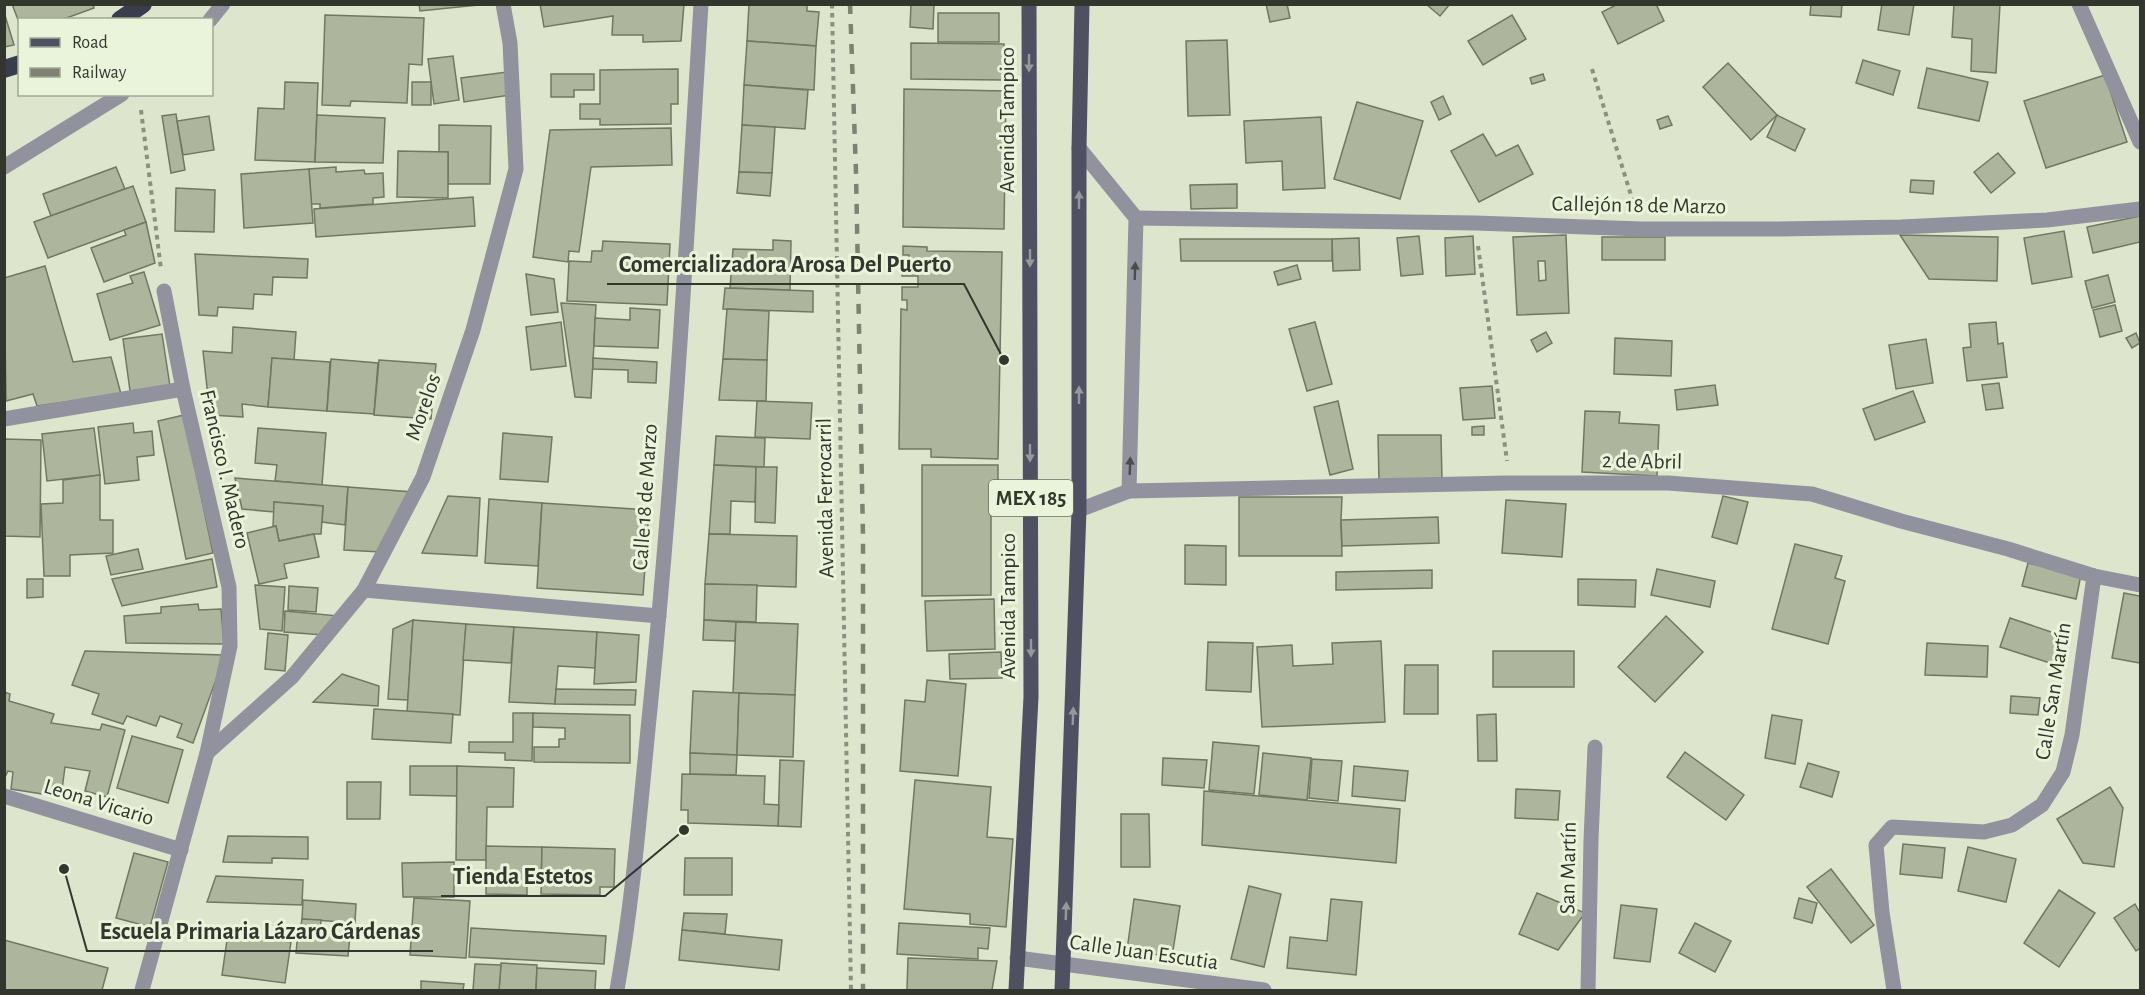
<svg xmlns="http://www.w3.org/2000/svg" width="2145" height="995" viewBox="0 0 2145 995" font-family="'Alegreya Sans',sans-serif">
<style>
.building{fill:#adb59d;stroke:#707862;stroke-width:1.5;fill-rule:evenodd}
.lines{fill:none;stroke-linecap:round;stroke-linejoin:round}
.path{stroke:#8b9180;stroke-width:4;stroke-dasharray:4.5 4.5;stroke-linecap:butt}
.minor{stroke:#91929d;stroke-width:15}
.major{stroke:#4f5163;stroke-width:15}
.highway{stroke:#393b4e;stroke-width:18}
.rail{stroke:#7d8272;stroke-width:4.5;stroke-dasharray:10 10;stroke-linecap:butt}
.oneway{fill:#959a99}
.oneway2{fill:#4a4d49}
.labels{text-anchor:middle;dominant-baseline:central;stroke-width:6;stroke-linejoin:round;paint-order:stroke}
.shield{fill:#eaf4da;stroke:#6a6f61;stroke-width:1.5}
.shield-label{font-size:21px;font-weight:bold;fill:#33362d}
.street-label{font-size:22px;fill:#33362d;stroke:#eaf4da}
.leader{fill:none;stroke:#33362d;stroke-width:2}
.callout-dot{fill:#33362d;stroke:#eaf4da;stroke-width:2}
.callout-label{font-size:24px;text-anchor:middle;font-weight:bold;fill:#33362d;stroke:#eaf4da;stroke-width:6;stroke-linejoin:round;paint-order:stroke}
</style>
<rect width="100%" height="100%" fill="#dde6cd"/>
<!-- building -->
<g class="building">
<polygon points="12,4 93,4 94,8 61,20 20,20 20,25"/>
<polygon points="419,4 478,4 478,5 420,11"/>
<polygon points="540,4 684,4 681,41 643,42 643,35 612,35 613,16 544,27"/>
<polygon points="749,4 807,5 807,11 819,12 816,46 747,41"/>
<polygon points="911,4 934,4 933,29 910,27"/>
<polygon points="1266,4 1287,4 1290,18 1270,22"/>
<polygon points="1426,4 1450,4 1440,16"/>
<polygon points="1618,4 1656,4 1664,21 1618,44 1602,12"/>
<polygon points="1811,4 1842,4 1841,17 1810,15"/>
<polygon points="1882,4 1914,4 1909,35 1878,30"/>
<polygon points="1954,4 2000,4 1996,73 1971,71 1972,39 1952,37"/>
<polygon points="4,12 14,45 4,47"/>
<rect x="938" y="13" width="61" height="29"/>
<polygon points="325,15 424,18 422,65 409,64 407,103 351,101 350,106 322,105"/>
<polygon points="1512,15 1526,39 1483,65 1468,41"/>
<polygon points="1227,40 1230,115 1188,116 1186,41"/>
<polygon points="747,41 816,46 814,90 744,85"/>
<polygon points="911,43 1004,44 1003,80 911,79"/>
<polygon points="453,56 459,100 434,104 428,59"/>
<polygon points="1863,60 1900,71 1893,95 1856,83"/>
<polygon points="1728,63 1777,115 1751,140 1703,87"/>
<polygon points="1927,68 1988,82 1979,121 1918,108"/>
<polygon points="678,69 678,104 671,104 671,124 600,125 600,119 580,119 580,104 600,104 600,70"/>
<polygon points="507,72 510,95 464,102 461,78"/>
<polygon points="551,74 594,74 594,90 574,90 574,97 551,97"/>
<polygon points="1543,74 1545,80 1532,84 1530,78"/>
<polygon points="2105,75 2127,142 2046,168 2024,101"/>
<polygon points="285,82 318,83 315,162 255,160 258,108 284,109"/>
<rect x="412" y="82" width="19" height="23"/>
<polygon points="744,85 808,90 805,129 742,125"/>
<polygon points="904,89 1006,91 1004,229 903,227"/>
<polygon points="1443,96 1451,114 1439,120 1431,102"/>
<polygon points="1357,102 1423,121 1400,199 1334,179"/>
<polygon points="176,114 185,170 171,173 162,116"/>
<polygon points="317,115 385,118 383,163 315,162"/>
<polygon points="1777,115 1805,129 1795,151 1767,137"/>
<polygon points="209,116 214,150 183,155 177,121"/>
<polygon points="1668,116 1672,125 1660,129 1657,120"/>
<polygon points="1321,117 1325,188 1283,190 1282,161 1246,163 1244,121"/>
<polygon points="439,125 491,126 490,184 448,184 448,152 439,152"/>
<polygon points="742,125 775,127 772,173 739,172"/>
<polygon points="671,128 672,165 591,167 579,252 569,251 568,262 533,257 550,130"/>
<polygon points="1483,134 1496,156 1518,145 1533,174 1479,202 1451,151"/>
<polygon points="398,151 448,152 448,198 397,197"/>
<polygon points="1998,153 2015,173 1991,193 1974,172"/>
<polygon points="116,167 125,189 51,216 43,194"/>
<polygon points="336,167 336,172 364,170 365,174 383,173 384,197 373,198 373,204 320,208 320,204 311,204 309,169"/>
<polygon points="309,169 313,223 244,228 241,174"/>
<polygon points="739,172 772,173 770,196 737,193"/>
<polygon points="1911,180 1934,181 1933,194 1910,192"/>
<polygon points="1237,184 1237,208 1191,209 1190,185"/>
<polygon points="133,186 146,222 48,258 34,222"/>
<polygon points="176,188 215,190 214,232 175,231"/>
<polygon points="473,197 475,226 316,237 314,209"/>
<polygon points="2140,216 2140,242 2093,253 2087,227"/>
<polygon points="146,222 155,263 104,282 91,248 126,235 124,230"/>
<polygon points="2064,231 2072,277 2032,284 2024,238"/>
<path d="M1566,235L1569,313L1517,315L1513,237ZM1538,261H1545L1546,280L1539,281Z"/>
<polygon points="1900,235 1998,237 1997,281 1929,279"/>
<polygon points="1419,236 1423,274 1401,276 1397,238"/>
<polygon points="1473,236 1475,274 1446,276 1445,238"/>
<rect x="1602" y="237" width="63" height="23"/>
<polygon points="1359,238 1360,270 1333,271 1332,239"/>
<polygon points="1180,239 1332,239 1332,261 1181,261"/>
<polygon points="773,240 791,241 790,290 730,288 733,249 773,250"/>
<polygon points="603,241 670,244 667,305 567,301 569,261 591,262 592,251 602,251"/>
<polygon points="903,246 927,247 927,251 1002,252 998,459 931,457 931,449 899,449 901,309 907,310 907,300 902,300 902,287 918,287 918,276 902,276 902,266 909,266 909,255 903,255"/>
<polygon points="195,254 308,259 307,278 273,277 272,295 254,294 253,309 218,307 217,316 199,315"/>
<polygon points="1297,265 1301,279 1278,285 1274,272"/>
<polygon points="45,266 73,362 111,357 121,394 37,406 33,394 6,401 4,278"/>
<polygon points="144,272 160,325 110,340 97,294 133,283 130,276"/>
<polygon points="526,274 554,279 558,312 531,315"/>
<polygon points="2108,275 2115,302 2092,308 2085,281"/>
<polygon points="725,288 813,291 813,312 723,309"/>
<polygon points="561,303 596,305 591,398 575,397"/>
<polygon points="2115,305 2122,331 2100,337 2093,310"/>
<polygon points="630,308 660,310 658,348 594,346 595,318 630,320"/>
<polygon points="727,309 769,311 767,360 723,359"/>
<polygon points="561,322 566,366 531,370 526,327"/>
<polygon points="1315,322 1332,384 1307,391 1289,329"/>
<polygon points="1996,322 1998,344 2003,343 2007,377 1967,381 1963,348 1971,347 1969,324"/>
<polygon points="233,327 296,332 294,360 272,358 268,407 242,404 243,417 210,415 203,351 232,353"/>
<polygon points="1546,332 1552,343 1537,352 1531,340"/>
<polygon points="2136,333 2140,343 2132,348 2126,338"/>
<polygon points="162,334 170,386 130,391 123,339"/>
<polygon points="1615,338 1672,341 1671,376 1614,374"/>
<polygon points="1926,339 1933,383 1896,389 1889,345"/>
<polygon points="272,358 330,362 327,411 268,407"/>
<polygon points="593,358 657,362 656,383 628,382 628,370 593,369"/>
<polygon points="331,359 378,363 374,414 327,411"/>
<polygon points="723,359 767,360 766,401 719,400"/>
<polygon points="379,360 436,364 431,419 374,415"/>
<polygon points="1999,383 2003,408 1986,410 1982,385"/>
<polygon points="1715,385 1718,405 1677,410 1675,390"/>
<polygon points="1492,386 1495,418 1463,420 1460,388"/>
<polygon points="1913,391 1925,422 1875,440 1863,409"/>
<polygon points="757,401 812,403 810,439 755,437"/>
<polygon points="1338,401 1353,469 1330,475 1314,407"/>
<polygon points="1585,411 1620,412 1619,423 1659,425 1657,476 1582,472"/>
<polygon points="184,415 213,553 186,559 158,421"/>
<polygon points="133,423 134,433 152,431 154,455 137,457 139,480 105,484 98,427"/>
<polygon points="1484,426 1484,435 1472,435 1472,427"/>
<polygon points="94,428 100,475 47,481 42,434"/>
<polygon points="258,428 326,433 322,485 275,481 277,465 255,463"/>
<polygon points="503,433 552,437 548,482 500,479"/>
<polygon points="1378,435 1441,435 1442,481 1379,481"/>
<polygon points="716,436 765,438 764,467 714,465"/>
<polygon points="4,439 41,440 40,537 4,536"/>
<polygon points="714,465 756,467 755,502 731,501 730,534 709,534"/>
<polygon points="922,465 998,465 998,493 991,492 991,595 922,596"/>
<polygon points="756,467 777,467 775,523 755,522"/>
<polygon points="100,475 100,520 113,520 113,553 70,555 70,576 44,576 41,504 63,503 63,480"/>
<polygon points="235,478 348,487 345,525 322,522 323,506 274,502 274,512 242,509"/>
<polygon points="348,487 413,492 381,552 344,550"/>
<polygon points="448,496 480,498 477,556 422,553"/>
<polygon points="1723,496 1748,502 1737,544 1712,537"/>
<polygon points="1239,497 1342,497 1341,520 1342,556 1239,556"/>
<polygon points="489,499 542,503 538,566 485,563"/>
<polygon points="1506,500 1566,504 1562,557 1502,553"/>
<polygon points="274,502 323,506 321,534 314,534 279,541 276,526 273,527"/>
<polygon points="542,503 649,510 643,595 537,588"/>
<polygon points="1438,517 1439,543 1342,546 1341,520"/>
<polygon points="276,526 279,541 314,534 319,557 284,564 287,578 259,584 247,533"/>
<polygon points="709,534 797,536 796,587 705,584"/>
<polygon points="1795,544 1842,556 1835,578 1845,581 1828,644 1772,629"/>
<polygon points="1185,545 1226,546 1226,585 1185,584"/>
<polygon points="138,549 143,569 111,575 106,556"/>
<polygon points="212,559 217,587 122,606 112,579"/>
<polygon points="2028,563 2081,575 2076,599 2022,586"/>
<polygon points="1657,569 1715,581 1710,607 1651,595"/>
<polygon points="1432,570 1432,588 1336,590 1336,572"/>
<polygon points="27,579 43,579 43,597 27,598"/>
<polygon points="1578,579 1636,580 1635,607 1578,605"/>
<polygon points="705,584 757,585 756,622 704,620"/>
<polygon points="255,585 285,587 282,631 260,629"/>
<polygon points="289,586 318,588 316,612 288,610"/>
<polygon points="2124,593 2140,596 2140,663 2112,658"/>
<polygon points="994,599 995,649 927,651 925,601"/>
<polygon points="198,604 199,610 221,609 224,644 126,643 124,616 161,613 161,607"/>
<polygon points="285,611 339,616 324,635 284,632"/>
<polygon points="1666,616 1703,652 1655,702 1618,667"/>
<polygon points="2010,618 2063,636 2053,664 2000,647"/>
<polygon points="413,620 408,700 388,699 393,629"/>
<polygon points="413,620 466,624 460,715 407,712"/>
<polygon points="704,620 736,622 735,641 703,640"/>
<polygon points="736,622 798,624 795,695 733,693"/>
<polygon points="466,624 514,627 511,663 463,660"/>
<polygon points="514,627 597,632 595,668 558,666 555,704 509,702"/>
<polygon points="597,632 639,635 636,682 594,684"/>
<polygon points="268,633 288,635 285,671 265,669"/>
<polygon points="1381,641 1385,722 1262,727 1257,647 1292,645 1293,666 1333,664 1332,643"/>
<polygon points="1208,642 1253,643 1251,692 1206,690"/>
<polygon points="1927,643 1988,646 1987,677 1925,675"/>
<polygon points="85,651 225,655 193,743 177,737 182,724 160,716 156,726 127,716 123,724 92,714 99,694 72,685"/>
<rect x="1493" y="651" width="81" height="36"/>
<polygon points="1001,652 1002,678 950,679 949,654"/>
<polygon points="1405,665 1438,665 1438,714 1404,714"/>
<polygon points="342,674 379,686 378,706 313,702"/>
<polygon points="927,680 966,684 958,776 900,771 905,700 925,702"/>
<polygon points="556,689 636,690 635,705 555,704"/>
<polygon points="693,691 739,693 737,755 690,753"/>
<polygon points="4,692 10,694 9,701 54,714 51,723 100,730 102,724 125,730 107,797 85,791 90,771 65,767 61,797 11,789 13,772 8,771 4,779"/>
<polygon points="739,693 795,695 793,757 737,755"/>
<polygon points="2011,696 2040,698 2038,715 2010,713"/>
<polygon points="374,709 453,714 451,743 372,739"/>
<polygon points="513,713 533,713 532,761 505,760 505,753 469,752 469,742 513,742"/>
<polygon points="533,713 630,715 630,763 534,762 534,747 559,747 559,739 565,739 565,728 533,727"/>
<polygon points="1496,714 1497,761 1478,761 1477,715"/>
<polygon points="1772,715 1802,720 1795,764 1765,758"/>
<polygon points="132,736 183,750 168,803 117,788"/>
<polygon points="1213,742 1259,746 1254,794 1209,790"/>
<polygon points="1685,752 1744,795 1726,820 1667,777"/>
<polygon points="690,753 737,755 736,775 690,774"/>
<polygon points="1263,753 1311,758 1307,800 1259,795"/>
<polygon points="1163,758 1207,760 1204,788 1162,785"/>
<polygon points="1312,759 1342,761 1338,801 1309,798"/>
<polygon points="780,760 804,761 801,827 778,826"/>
<polygon points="1808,763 1839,772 1832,797 1800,787"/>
<polygon points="410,766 457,766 457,796 410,795"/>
<polygon points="457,766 514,768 513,807 487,807 486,860 456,860"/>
<polygon points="1354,766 1408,771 1405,801 1352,796"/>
<polygon points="682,774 765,776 764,804 779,805 778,826 688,823 688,810 681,810"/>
<polygon points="915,780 991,787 987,837 1013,839 1006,927 970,924 970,914 904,909"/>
<polygon points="347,782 381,782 380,819 347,819"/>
<polygon points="2110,787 2123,808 2114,867 2083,863 2057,819"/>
<polygon points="1516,789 1560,791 1558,820 1515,818"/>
<polygon points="1204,791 1400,809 1396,863 1202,845"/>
<polygon points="1121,814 1149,814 1150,867 1121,867"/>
<polygon points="228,836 308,837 308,859 272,858 272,863 223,862"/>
<polygon points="1903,844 1945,848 1942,878 1900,874"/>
<polygon points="486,846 542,847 541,886 527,886 527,895 486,894"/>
<polygon points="542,847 615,849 614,887 600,887 600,895 541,894"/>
<polygon points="1968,847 2016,859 2006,902 1958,891"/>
<polygon points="134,853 168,862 150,927 116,918"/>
<polygon points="685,858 732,858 732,895 684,895"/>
<polygon points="454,862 454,897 403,897 402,863"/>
<polygon points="1831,869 1874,925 1851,943 1807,887"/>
<polygon points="216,876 303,880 302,905 207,902"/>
<polygon points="1249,886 1281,894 1264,967 1231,959"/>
<polygon points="2059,890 2095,913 2059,967 2024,943"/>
<polygon points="1537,893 1585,913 1558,950 1519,934"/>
<polygon points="414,898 470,901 466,958 410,955"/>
<polygon points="1799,898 1817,903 1812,923 1794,918"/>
<polygon points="1134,899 1180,906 1172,957 1127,950"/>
<polygon points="1331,899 1362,902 1356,975 1287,968 1290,937 1327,941"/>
<polygon points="303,900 356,904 355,923 302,919"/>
<polygon points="2135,904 2140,913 2140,948 2136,951 2114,918"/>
<polygon points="1621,905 1657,909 1650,962 1614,958"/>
<polygon points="684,913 727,914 725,934 682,930"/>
<polygon points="302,919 321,920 320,933 350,936 348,956 296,953 298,932 300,932"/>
<polygon points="899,923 990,928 988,949 978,948 978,959 897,954"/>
<polygon points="1695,923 1731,941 1715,972 1679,953"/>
<polygon points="471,928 606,936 604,964 469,957"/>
<polygon points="682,930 782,940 779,970 679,960"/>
<polygon points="228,933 291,942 285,983 222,975"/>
<polygon points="4,940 108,968 102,990 4,990"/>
<polygon points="908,958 997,961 992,990 907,990"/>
<polygon points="501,963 537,965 536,990 499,990"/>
<polygon points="475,964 501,965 499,990 473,990"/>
<polygon points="537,968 596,971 595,990 536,990"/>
<polygon points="421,981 464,984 463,990 421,990"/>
</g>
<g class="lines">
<!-- path -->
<g class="path">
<polyline points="832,4 851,990"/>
<polyline points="1592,69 1634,205"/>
<polyline points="141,110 161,269"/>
<polyline points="1478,246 1507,461"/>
</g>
<!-- minor -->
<g class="minor">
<polyline points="2079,4 2140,142"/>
<polyline points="210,20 223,4"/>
<polyline points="4,167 122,94"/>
<polyline points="1136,218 1475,223 1641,229 1777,229 1901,227 2047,220 2140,209"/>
<polyline points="4,419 183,389"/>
<polyline points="1129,491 1509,483 1668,483 1812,494 1901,521 2008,549 2094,576 2140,585"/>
<polyline points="1079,510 1129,491 1136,218 1079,148"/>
<polyline points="364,590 659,616"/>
<polyline points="207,753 292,677 364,590 423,477 473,330 516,169 510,43 503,4"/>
<polyline points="4,796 181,850"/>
<polyline points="1017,958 1264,990"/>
<polyline points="142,990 207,753 230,646 229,587 183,389 164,291"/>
<path d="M617,990C634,894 641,797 651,699C674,468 687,236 701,4"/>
<polyline points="1588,990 1591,840 1595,747"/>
<polyline points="1894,990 1882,912 1876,845 1892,827 1984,832 2012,825 2042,805 2063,772 2072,735 2094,576"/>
</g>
<!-- major -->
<g class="major">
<polyline points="1016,990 1031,697 1029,4"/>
<polyline points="1062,990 1079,510 1079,148 1082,4"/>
</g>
<!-- highway -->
<g class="highway">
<polyline points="120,20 143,4"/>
<polyline points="4,69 20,64"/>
</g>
<!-- rail -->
<polyline class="rail" points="850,4 856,172 863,537 863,990"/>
</g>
<!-- one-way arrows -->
<defs><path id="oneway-solid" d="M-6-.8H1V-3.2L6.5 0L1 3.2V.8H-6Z" transform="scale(1.5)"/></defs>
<g class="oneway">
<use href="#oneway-solid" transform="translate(1029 63) rotate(90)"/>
<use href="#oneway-solid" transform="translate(1079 200) rotate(-90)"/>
<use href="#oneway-solid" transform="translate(1030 258) rotate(90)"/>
<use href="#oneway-solid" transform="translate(1079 395) rotate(-90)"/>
<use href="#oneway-solid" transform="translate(1030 453) rotate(90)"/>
<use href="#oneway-solid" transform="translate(1031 648) rotate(90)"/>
<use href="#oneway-solid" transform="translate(1073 716) rotate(-88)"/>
<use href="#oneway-solid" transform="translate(1066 911) rotate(-88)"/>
</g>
<g class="oneway2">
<use href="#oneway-solid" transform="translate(1135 271) rotate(-88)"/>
<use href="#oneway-solid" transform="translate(1130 466) rotate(-88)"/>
</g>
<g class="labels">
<!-- shield labels -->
<rect class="shield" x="989" y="480" width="84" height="36" rx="4.5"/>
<g class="shield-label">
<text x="1031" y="498">MEX 185</text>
</g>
<!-- street labels -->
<g class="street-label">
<text transform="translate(1007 120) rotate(-90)">Avenida Tampico</text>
<text transform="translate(1639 205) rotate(1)">Callejón 18 de Marzo</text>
<text transform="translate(423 407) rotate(-71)">Morelos</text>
<text transform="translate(1642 461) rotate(1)">2 de Abril</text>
<text transform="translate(225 469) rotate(77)">Francisco I. Madero</text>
<text transform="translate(645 497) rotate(-86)">Calle 18 de Marzo</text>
<text transform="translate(825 498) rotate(-91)">Avenida Ferrocarril</text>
<text transform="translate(1008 606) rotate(-90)">Avenida Tampico</text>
<text transform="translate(2053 691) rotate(-81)">Calle San Martín</text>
<text transform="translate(99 802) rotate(17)">Leona Vicario</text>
<text transform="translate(1568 868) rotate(-89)">San Martín</text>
<text transform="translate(1144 952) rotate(8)">Calle Juan Escutia</text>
</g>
</g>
<!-- callouts -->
<path class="leader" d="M1004 360L964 284H607M684 830L605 896H441M64 869L87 951H433"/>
<g class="callout-dot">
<circle cx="1004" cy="360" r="6"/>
<circle cx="684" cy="830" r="6"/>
<circle cx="64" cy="869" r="6"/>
</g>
<g class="callout-label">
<text x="785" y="272">Comercializadora Arosa Del Puerto</text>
<text x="523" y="884">Tienda Estetos</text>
<text x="260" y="939">Escuela Primaria Lázaro Cárdenas</text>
</g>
<!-- border -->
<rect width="2145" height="995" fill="none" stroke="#33362d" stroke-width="12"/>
<!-- legend -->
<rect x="18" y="18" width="195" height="78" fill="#eaf4da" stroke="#a1a895" stroke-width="1.5"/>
<rect x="30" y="38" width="30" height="9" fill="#4f5163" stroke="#a1a895" stroke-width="1.5"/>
<text x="72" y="48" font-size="18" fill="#33362d">Road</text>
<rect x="30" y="68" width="30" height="9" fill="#7d8272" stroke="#a1a895" stroke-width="1.5"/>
<text x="72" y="78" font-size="18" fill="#33362d">Railway</text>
</svg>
